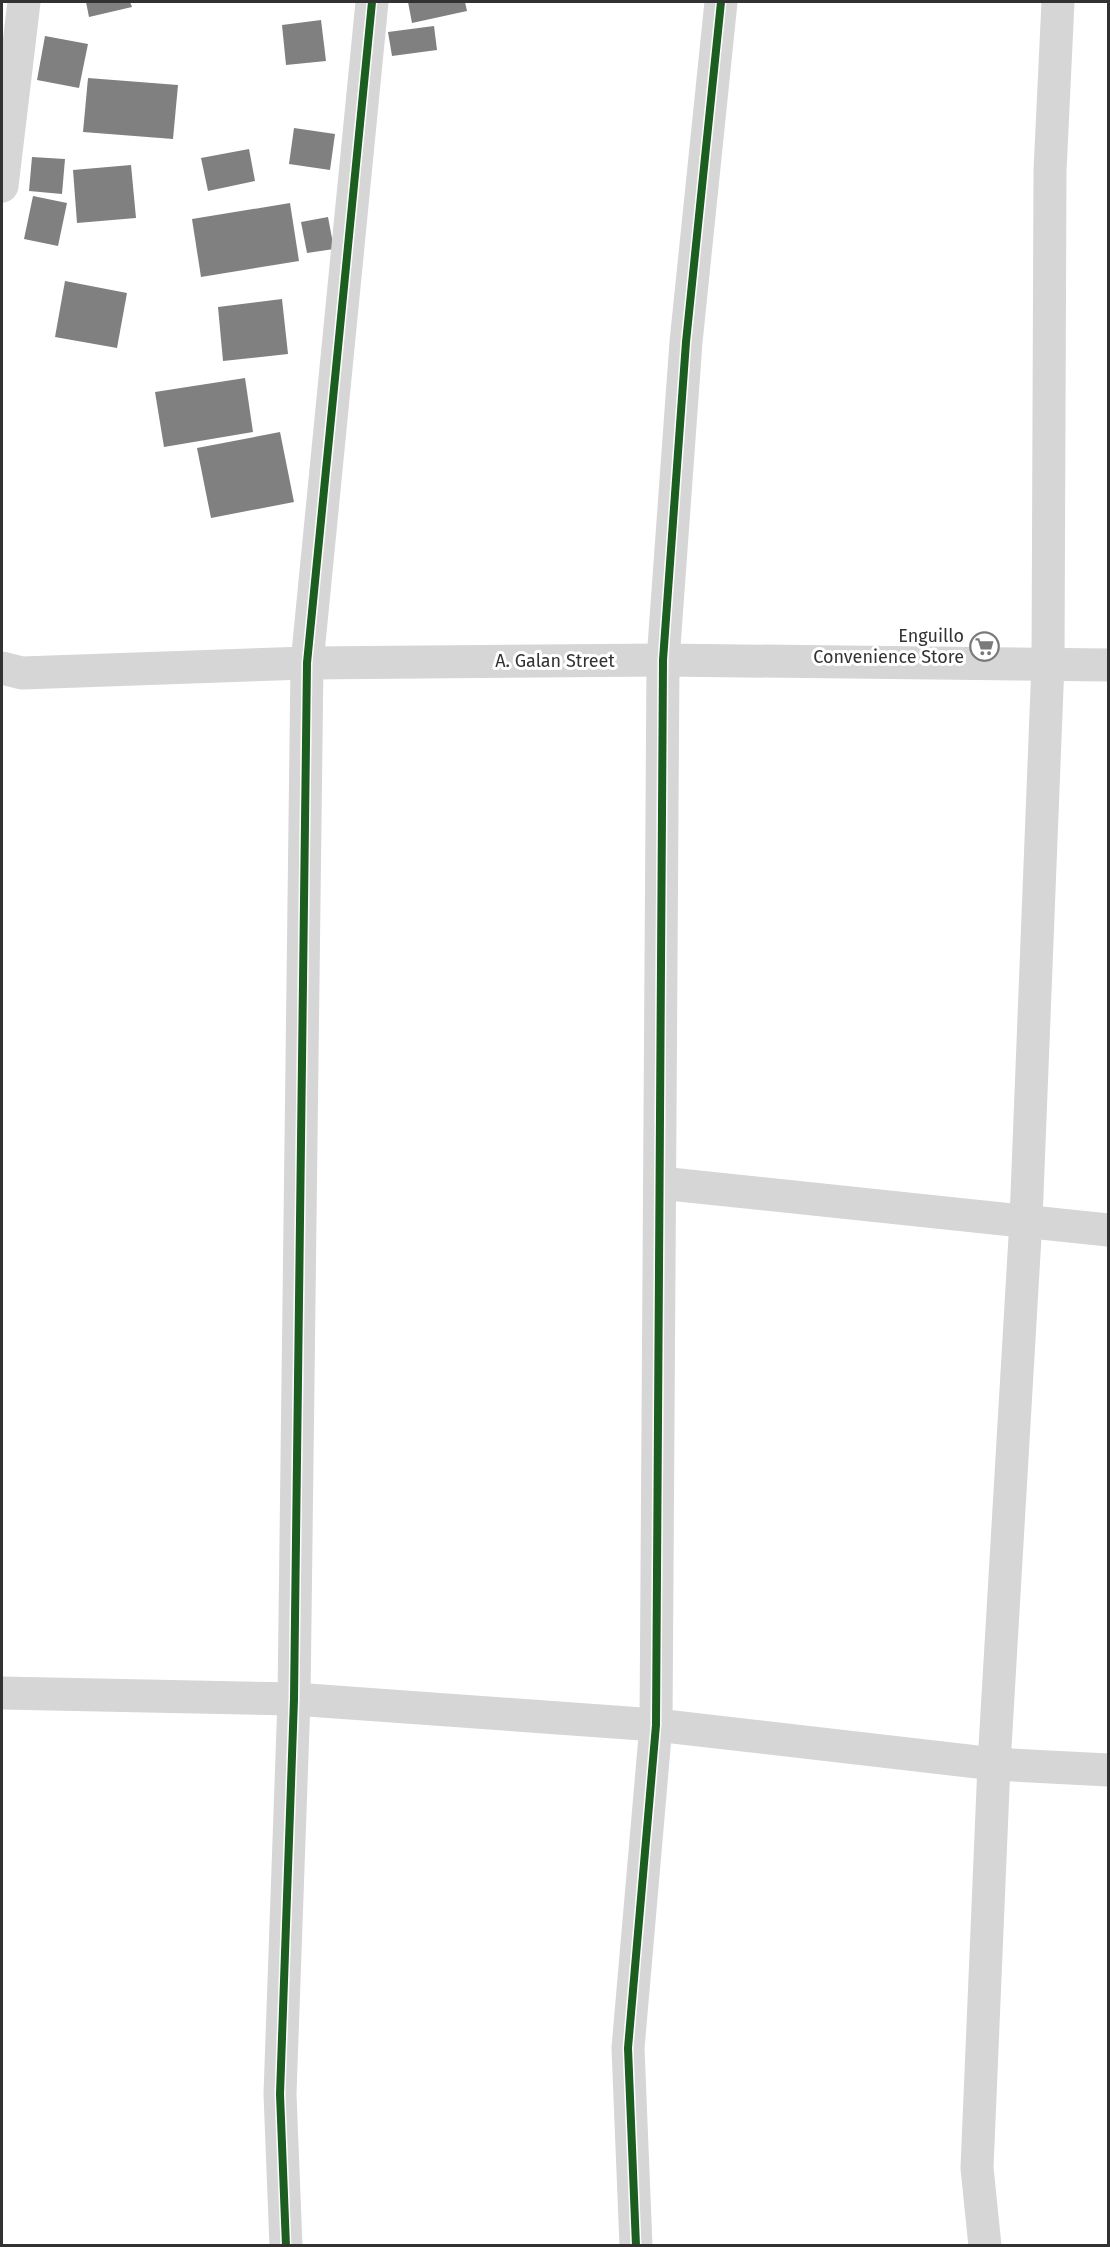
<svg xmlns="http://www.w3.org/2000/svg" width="1110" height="2247" viewBox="0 0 1110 2247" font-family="'Fira Sans',sans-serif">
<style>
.building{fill:#808080}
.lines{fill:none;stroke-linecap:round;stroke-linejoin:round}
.minor{stroke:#d6d6d6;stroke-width:33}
.cycleway-casing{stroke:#fff;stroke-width:11}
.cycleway{stroke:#1b5e20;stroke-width:8}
.labels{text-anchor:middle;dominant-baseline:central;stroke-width:6;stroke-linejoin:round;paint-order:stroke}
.poi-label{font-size:18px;fill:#323232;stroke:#fff;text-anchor:end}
.street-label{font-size:18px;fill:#323232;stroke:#fff}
</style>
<rect width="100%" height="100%" fill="#fff"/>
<!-- building -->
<g class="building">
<polygon points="86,2 130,2 132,7 89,17"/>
<polygon points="408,2 465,2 467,11 412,23"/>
<polygon points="321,20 326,61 286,65 282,25"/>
<polygon points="434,26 437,50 392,56 388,32"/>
<polygon points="45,36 88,44 79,88 37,80"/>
<polygon points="88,78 178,85 173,139 83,132"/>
<polygon points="294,128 335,134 330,170 289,164"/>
<polygon points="249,149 255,181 208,191 201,158"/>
<polygon points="32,157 65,159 62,194 29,191"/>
<polygon points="131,165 136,218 77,223 73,170"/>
<polygon points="33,196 67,203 58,246 24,239"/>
<polygon points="290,203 299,261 201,277 192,219"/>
<polygon points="328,217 334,249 307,253 301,222"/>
<polygon points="65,281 127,293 117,348 55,337"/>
<polygon points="282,299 288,354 223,361 218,307"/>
<polygon points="245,378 253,432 164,447 155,392"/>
<polygon points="280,432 294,502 211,518 197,448"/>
</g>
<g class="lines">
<!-- minor -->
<g class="minor">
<polyline points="2,186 24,2"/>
<polyline points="2,668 22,673 307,663 663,660 1108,665"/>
<polyline points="660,1183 1108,1230"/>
<polyline points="2,1693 294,1699 656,1725 994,1764 1108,1770"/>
<polyline points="286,2246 280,2094 294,1699 307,663 372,2"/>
<polyline points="636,2246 628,2048 656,1725 663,660 686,342 721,2"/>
<polyline points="985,2246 977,2168 994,1764 1026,1220 1048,663 1050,171 1058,2"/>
</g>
<defs>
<g id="cycleway">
<polyline points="286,2246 280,2094 294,1699 307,663 372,2"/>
<polyline points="636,2246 628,2048 656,1725 663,660 686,342 721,2"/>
</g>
</defs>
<!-- cycleway casing -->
<use href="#cycleway" class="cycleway-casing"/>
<!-- cycleway -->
<use href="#cycleway" class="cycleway"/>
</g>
<!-- icons -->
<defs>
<symbol id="supermarket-ring" viewBox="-11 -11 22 22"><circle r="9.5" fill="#fff" stroke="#7a7a7a" stroke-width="1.5"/><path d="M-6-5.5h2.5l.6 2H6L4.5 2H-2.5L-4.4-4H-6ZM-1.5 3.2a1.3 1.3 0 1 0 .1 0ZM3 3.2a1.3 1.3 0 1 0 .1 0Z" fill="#7a7a7a"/></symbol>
</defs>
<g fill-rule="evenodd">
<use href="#supermarket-ring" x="968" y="630" width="33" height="33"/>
</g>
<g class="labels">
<!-- poi labels -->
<g class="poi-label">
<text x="964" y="636">Enguillo<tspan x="964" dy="21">Convenience Store</tspan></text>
</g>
<!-- street labels -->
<g class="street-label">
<text x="555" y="661">A. Galan Street</text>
</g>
</g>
<!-- border -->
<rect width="1110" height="2247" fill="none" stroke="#323232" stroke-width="6"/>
</svg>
